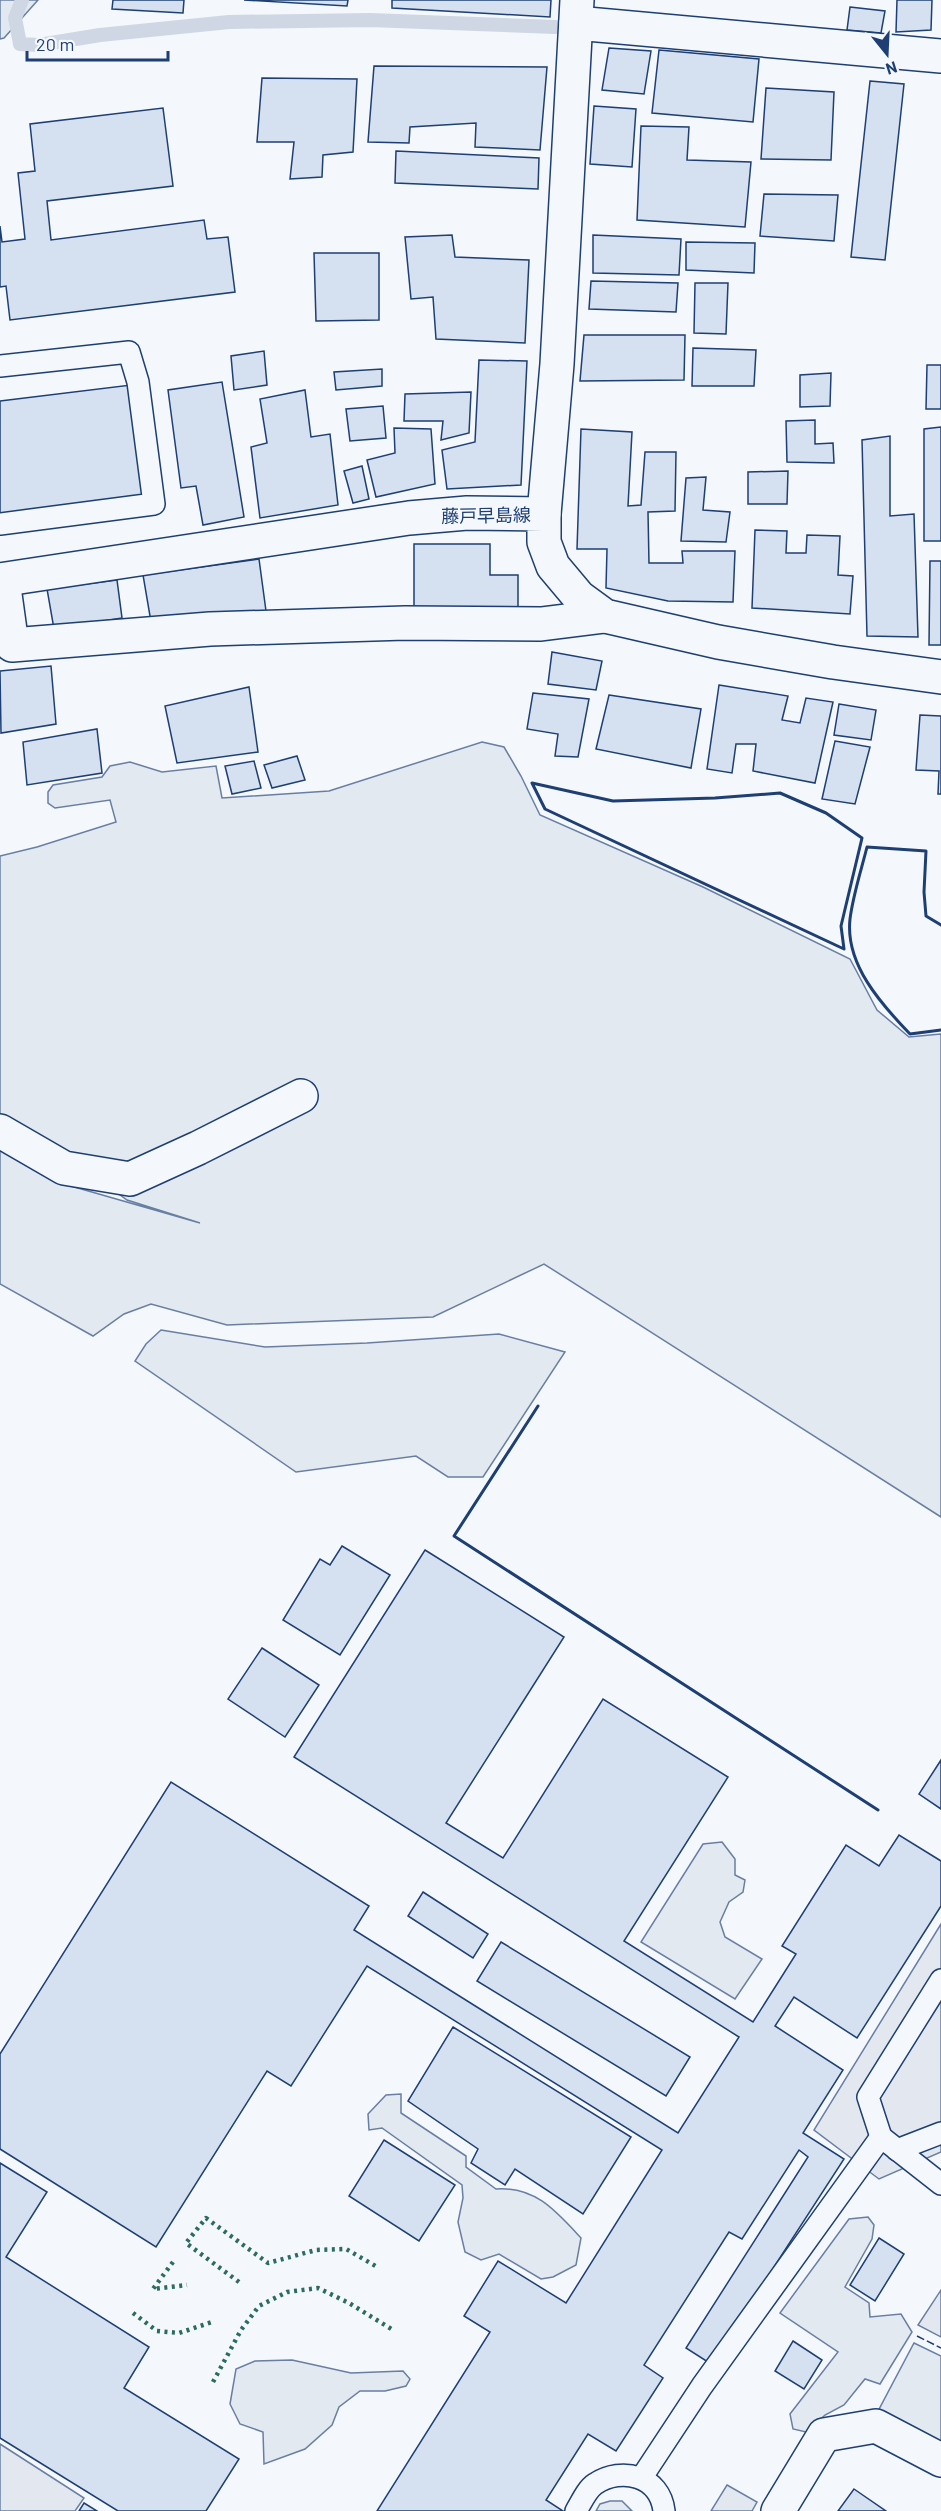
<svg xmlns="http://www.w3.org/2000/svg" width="941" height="2511" viewBox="0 0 941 2511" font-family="Barlow,'Noto Sans JP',sans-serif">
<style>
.green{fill:#e3e9f0;stroke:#687fa3;stroke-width:1.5}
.parking{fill:#e3e8f0;stroke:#687fa3;stroke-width:1.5}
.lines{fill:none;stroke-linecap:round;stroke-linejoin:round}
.stream{stroke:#cfd7e4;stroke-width:14}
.building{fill:#d5e0f0;stroke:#1d3f73;stroke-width:1.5}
.lane-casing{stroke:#1d3f73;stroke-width:24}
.street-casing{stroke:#1d3f73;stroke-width:36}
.secondary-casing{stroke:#1d3f73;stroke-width:36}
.lane{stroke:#f4f7fb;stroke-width:21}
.street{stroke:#f4f7fb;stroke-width:33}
.secondary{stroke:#f4f7fb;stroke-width:33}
.hedge{stroke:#2c6c60;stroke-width:4.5;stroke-dasharray:3 4.5;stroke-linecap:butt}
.fence{stroke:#1d3f73;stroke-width:1.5;stroke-dasharray:8 3;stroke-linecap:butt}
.wall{stroke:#1d3f73;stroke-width:3}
.labels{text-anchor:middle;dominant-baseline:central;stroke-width:4.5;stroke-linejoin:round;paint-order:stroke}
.street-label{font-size:18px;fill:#1d3f73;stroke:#f4f7fb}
</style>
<rect width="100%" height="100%" fill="#f4f7fb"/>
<!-- green -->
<g class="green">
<polygon points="0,0 38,0 4,38 0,39"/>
<polygon points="482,742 504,747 521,776 540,815 703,887 850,959 877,1010 909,1037 941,1034 941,1517 544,1264 433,1317 227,1325 151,1304 124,1314 93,1336 0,1284 0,1150 57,1182 200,1223 127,1200 66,1155 0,1116 0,856 37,847 116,822 110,800 55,808 48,803 48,792 53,785 102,777 110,766 130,762 162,772 216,766 222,798 329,791"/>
<polygon points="161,1330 265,1347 367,1343 499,1334 565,1352 483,1477 448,1477 416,1456 296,1472 135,1361 146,1344"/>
<polygon points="722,1842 735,1859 735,1875 745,1880 743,1892 729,1902 720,1922 725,1937 762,1959 735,1999 641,1942 703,1844"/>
<path d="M401,2094V2113L466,2156V2167L496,2189C535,2186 556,2211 581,2238L576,2265L553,2277L541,2279L499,2254L481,2260L465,2252L458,2222L463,2198L462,2185L382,2128L369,2130L368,2114L386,2095Z"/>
<polygon points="868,2217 874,2225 872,2239 845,2287 869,2303 870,2317 901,2314 912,2332 880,2384 865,2379 844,2405 825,2415 806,2432 793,2429 790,2414 838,2352 780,2313 849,2219"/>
<polygon points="914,2343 941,2356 941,2443 876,2415"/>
<polygon points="292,2360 351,2373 403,2371 410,2379 406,2386 385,2391 360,2391 339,2407 332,2425 305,2449 264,2464 263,2432 240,2424 230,2404 236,2369 255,2361"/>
<polygon points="610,2501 622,2501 632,2511 596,2511 600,2504"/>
</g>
<!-- parking -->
<g class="parking">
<polygon points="941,1924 941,2152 879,2179 814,2130"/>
<polygon points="941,2290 941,2337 918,2325"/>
<polygon points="0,2444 84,2498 75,2511 0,2511"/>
<polygon points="727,2485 757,2502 752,2511 711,2511"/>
</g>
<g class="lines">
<!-- stream -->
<polyline class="stream" points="22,0 15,18 20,44 39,45 100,35 229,22 370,20 555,27"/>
</g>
<!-- building -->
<g class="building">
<polygon points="113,0 184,0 183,13 112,9"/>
<polygon points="244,0 348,0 347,6"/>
<polygon points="392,0 551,0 550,17 392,8"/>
<polygon points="897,0 932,0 931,30 896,32"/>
<polygon points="850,7 885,11 881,33 847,30"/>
<polygon points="609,48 651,51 644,94 602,90"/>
<polygon points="659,50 759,59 753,122 652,113"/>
<polygon points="374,66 547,67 540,150 475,147 476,123 410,127 409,143 368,142"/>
<polygon points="262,78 357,79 353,152 323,155 322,177 290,179 294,142 257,142"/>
<polygon points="870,81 904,84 885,260 851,257"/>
<polygon points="766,88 834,92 831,160 761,159"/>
<polygon points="594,106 636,109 632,167 590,164"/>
<polygon points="163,108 173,186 47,201 51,240 204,220 207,239 228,237 235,292 10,320 6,286 0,287 0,226 2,242 25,239 18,173 35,171 30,124"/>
<polygon points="641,126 689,127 687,160 751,162 745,227 637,220"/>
<polygon points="396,151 539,158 538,189 395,183"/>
<polygon points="764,194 838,195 834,241 760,236"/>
<polygon points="452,235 455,257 529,260 525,343 436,339 433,297 411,299 405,237"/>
<polygon points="593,235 681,239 679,275 593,273"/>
<polygon points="686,242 755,243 754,273 686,270"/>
<polygon points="314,253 379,253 379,320 316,321"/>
<polygon points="591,281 678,283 676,312 589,309"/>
<polygon points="695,283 728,283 726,334 694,333"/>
<polygon points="584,335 685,335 684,380 580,381"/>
<polygon points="693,348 756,350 754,386 692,386"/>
<polygon points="264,351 267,385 234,390 231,356"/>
<polygon points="479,360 527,361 521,485 447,489 442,450 475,442"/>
<polygon points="927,365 941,365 941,409 926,409"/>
<polygon points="382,369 382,386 336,390 334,372"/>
<polygon points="831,373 830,406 800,407 800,375"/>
<polygon points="222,382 244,517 203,525 196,486 181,488 168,390"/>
<polygon points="131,385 145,497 0,515 0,401"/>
<polygon points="305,390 311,437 330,434 338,505 260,518 251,447 267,443 260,399"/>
<polygon points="471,392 469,433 441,440 443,421 404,421 405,394"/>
<polygon points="383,406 386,438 350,441 346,409"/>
<polygon points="815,420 815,444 833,443 834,463 787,462 786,421"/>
<polygon points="941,427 941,541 924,541 924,429"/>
<polygon points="394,428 431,429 435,484 376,497 367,460 395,453"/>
<polygon points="581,429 632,432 628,506 641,505 645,452 676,452 675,511 648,512 649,563 683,563 682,551 735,551 733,602 668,601 606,588 607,549 577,549"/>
<polygon points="890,436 890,516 914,514 918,637 867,636 862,440"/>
<polygon points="362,466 369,499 353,503 344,471"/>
<polygon points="788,471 787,504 748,504 748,472"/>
<polygon points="706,477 703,510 730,512 726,542 681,541 686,478"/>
<polygon points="755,530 787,531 786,553 806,553 807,535 840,536 838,575 853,576 850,614 752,608"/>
<polygon points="414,544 490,544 490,575 518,575 518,609 414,609"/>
<polygon points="259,559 266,611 151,622 143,575"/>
<polygon points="930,561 941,561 941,645 929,645"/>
<polygon points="117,580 122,618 54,629 47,589"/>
<polygon points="552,652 602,661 596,690 548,684"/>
<polygon points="51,666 56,724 1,733 0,671"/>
<polygon points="719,685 788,696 782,720 800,723 806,698 833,702 815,783 753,771 756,744 736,744 732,773 707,769"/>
<polygon points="249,687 258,752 177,763 165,706"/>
<polygon points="533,693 589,699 578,757 555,756 558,734 527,729"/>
<polygon points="609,695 701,709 691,768 596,749"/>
<polygon points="839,704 876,710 871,740 834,735"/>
<polygon points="920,715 941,716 941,794 938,794 939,771 916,770"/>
<polygon points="97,729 102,773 27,785 23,742"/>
<polygon points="835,741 870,747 855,804 822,799"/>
<polygon points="297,756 305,780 272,788 264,765"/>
<polygon points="254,761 261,788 232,794 225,766"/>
<polygon points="342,1546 390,1575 340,1655 283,1620 320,1559 330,1565"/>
<polygon points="425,1550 564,1637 446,1823 503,1858 603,1699 728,1777 624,1941 753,2022 796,1954 782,1946 846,1845 879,1866 899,1835 941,1861 941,1906 857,2038 794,1997 775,2026 843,2070 803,2133 844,2159 711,2364 686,2348 808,2157 799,2150 742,2239 729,2232 644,2365 663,2378 616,2451 588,2434 546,2500 563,2511 377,2511 490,2332 464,2316 498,2261 566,2303 662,2150 367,1966 291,2086 267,2071 156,2247 0,2149 0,2054 171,1782 369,1906 354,1930 678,2133 739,2037 294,1757"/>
<polygon points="262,1648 319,1685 285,1737 228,1699"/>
<polygon points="941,1760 941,1809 919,1794"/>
<polygon points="423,1892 488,1934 473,1958 408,1916"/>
<polygon points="501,1942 690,2057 666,2096 477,1981"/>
<polygon points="453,2027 631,2137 583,2214 515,2169 505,2185 471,2163 478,2149 408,2101"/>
<polygon points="384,2140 455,2185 419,2241 349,2196"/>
<polygon points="0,2163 47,2192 6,2257 149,2347 124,2388 239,2459 206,2511 118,2511 0,2438"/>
<polygon points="879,2238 904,2254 875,2301 850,2285"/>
<polygon points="793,2341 822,2360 804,2389 775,2371"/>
<polygon points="854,2489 886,2511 838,2511"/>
<polygon points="84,2503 97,2511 79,2511"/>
</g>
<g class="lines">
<defs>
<g id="lane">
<polyline points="0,366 129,352 138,382 154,504 0,524"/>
<polyline points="881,2137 868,2097 941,1980"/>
<polyline points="897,2150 941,2133"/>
<polyline points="642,2477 702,2386 881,2137 941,2184"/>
<path d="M576,2511C581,2503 587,2489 595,2484C622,2466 660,2476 664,2511"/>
</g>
<g id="street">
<polyline points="576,23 941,56"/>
<polyline points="544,514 557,364 577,0"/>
<polyline points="3,580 12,645 210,629 405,623 541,624 605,616"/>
<polyline points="0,1131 64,1168 130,1179 198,1148 301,1096"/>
<polyline points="778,2511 824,2435 876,2426 941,2460"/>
</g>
<polyline id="secondary" points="0,580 409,518 467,513 544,514 544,542 553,566 579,597 605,616 718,642 833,662 941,677"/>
</defs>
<!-- lane casing -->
<use href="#lane" class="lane-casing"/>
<!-- street casing -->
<use href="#street" class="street-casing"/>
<!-- secondary casing -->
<use href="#secondary" class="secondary-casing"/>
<!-- lane -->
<use href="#lane" class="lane"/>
<!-- street -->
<use href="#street" class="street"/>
<!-- secondary -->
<use href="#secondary" class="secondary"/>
<!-- hedge -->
<g class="hedge">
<polyline points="173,2262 153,2289 187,2285"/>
<polyline points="239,2282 186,2243 206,2218 268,2263 316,2250 346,2249 379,2268"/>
<polyline points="133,2313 157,2331 179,2333 212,2322"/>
<polyline points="213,2382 241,2330 259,2306 287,2292 318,2288 349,2303 393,2330"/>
</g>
<!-- fence -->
<polyline class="fence" points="917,2336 941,2348"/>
<!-- wall -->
<g class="wall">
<polygon points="532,783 613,801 715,798 780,793 826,813 862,838 841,926 844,949 545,809"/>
<path d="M941,925L926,916L924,892L926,851L867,847C861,871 853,895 850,919C845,964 881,1004 910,1034L941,1030"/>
<polyline points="538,1406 454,1536 878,1810"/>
</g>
</g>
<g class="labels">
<!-- street labels -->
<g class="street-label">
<text transform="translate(486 515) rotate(-1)">藤戸早島線</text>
</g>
</g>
<!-- north arrow -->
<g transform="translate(887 54) rotate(162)" stroke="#f4f7fb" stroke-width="4.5" paint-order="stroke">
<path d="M0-4.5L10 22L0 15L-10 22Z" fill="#1d3f73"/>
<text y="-9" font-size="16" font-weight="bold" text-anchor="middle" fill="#1d3f73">N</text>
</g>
<!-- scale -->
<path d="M27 51v9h141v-9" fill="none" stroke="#1d3f73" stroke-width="3"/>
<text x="36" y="51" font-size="18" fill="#1d3f73" stroke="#f4f7fb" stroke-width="4.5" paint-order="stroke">20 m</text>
</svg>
